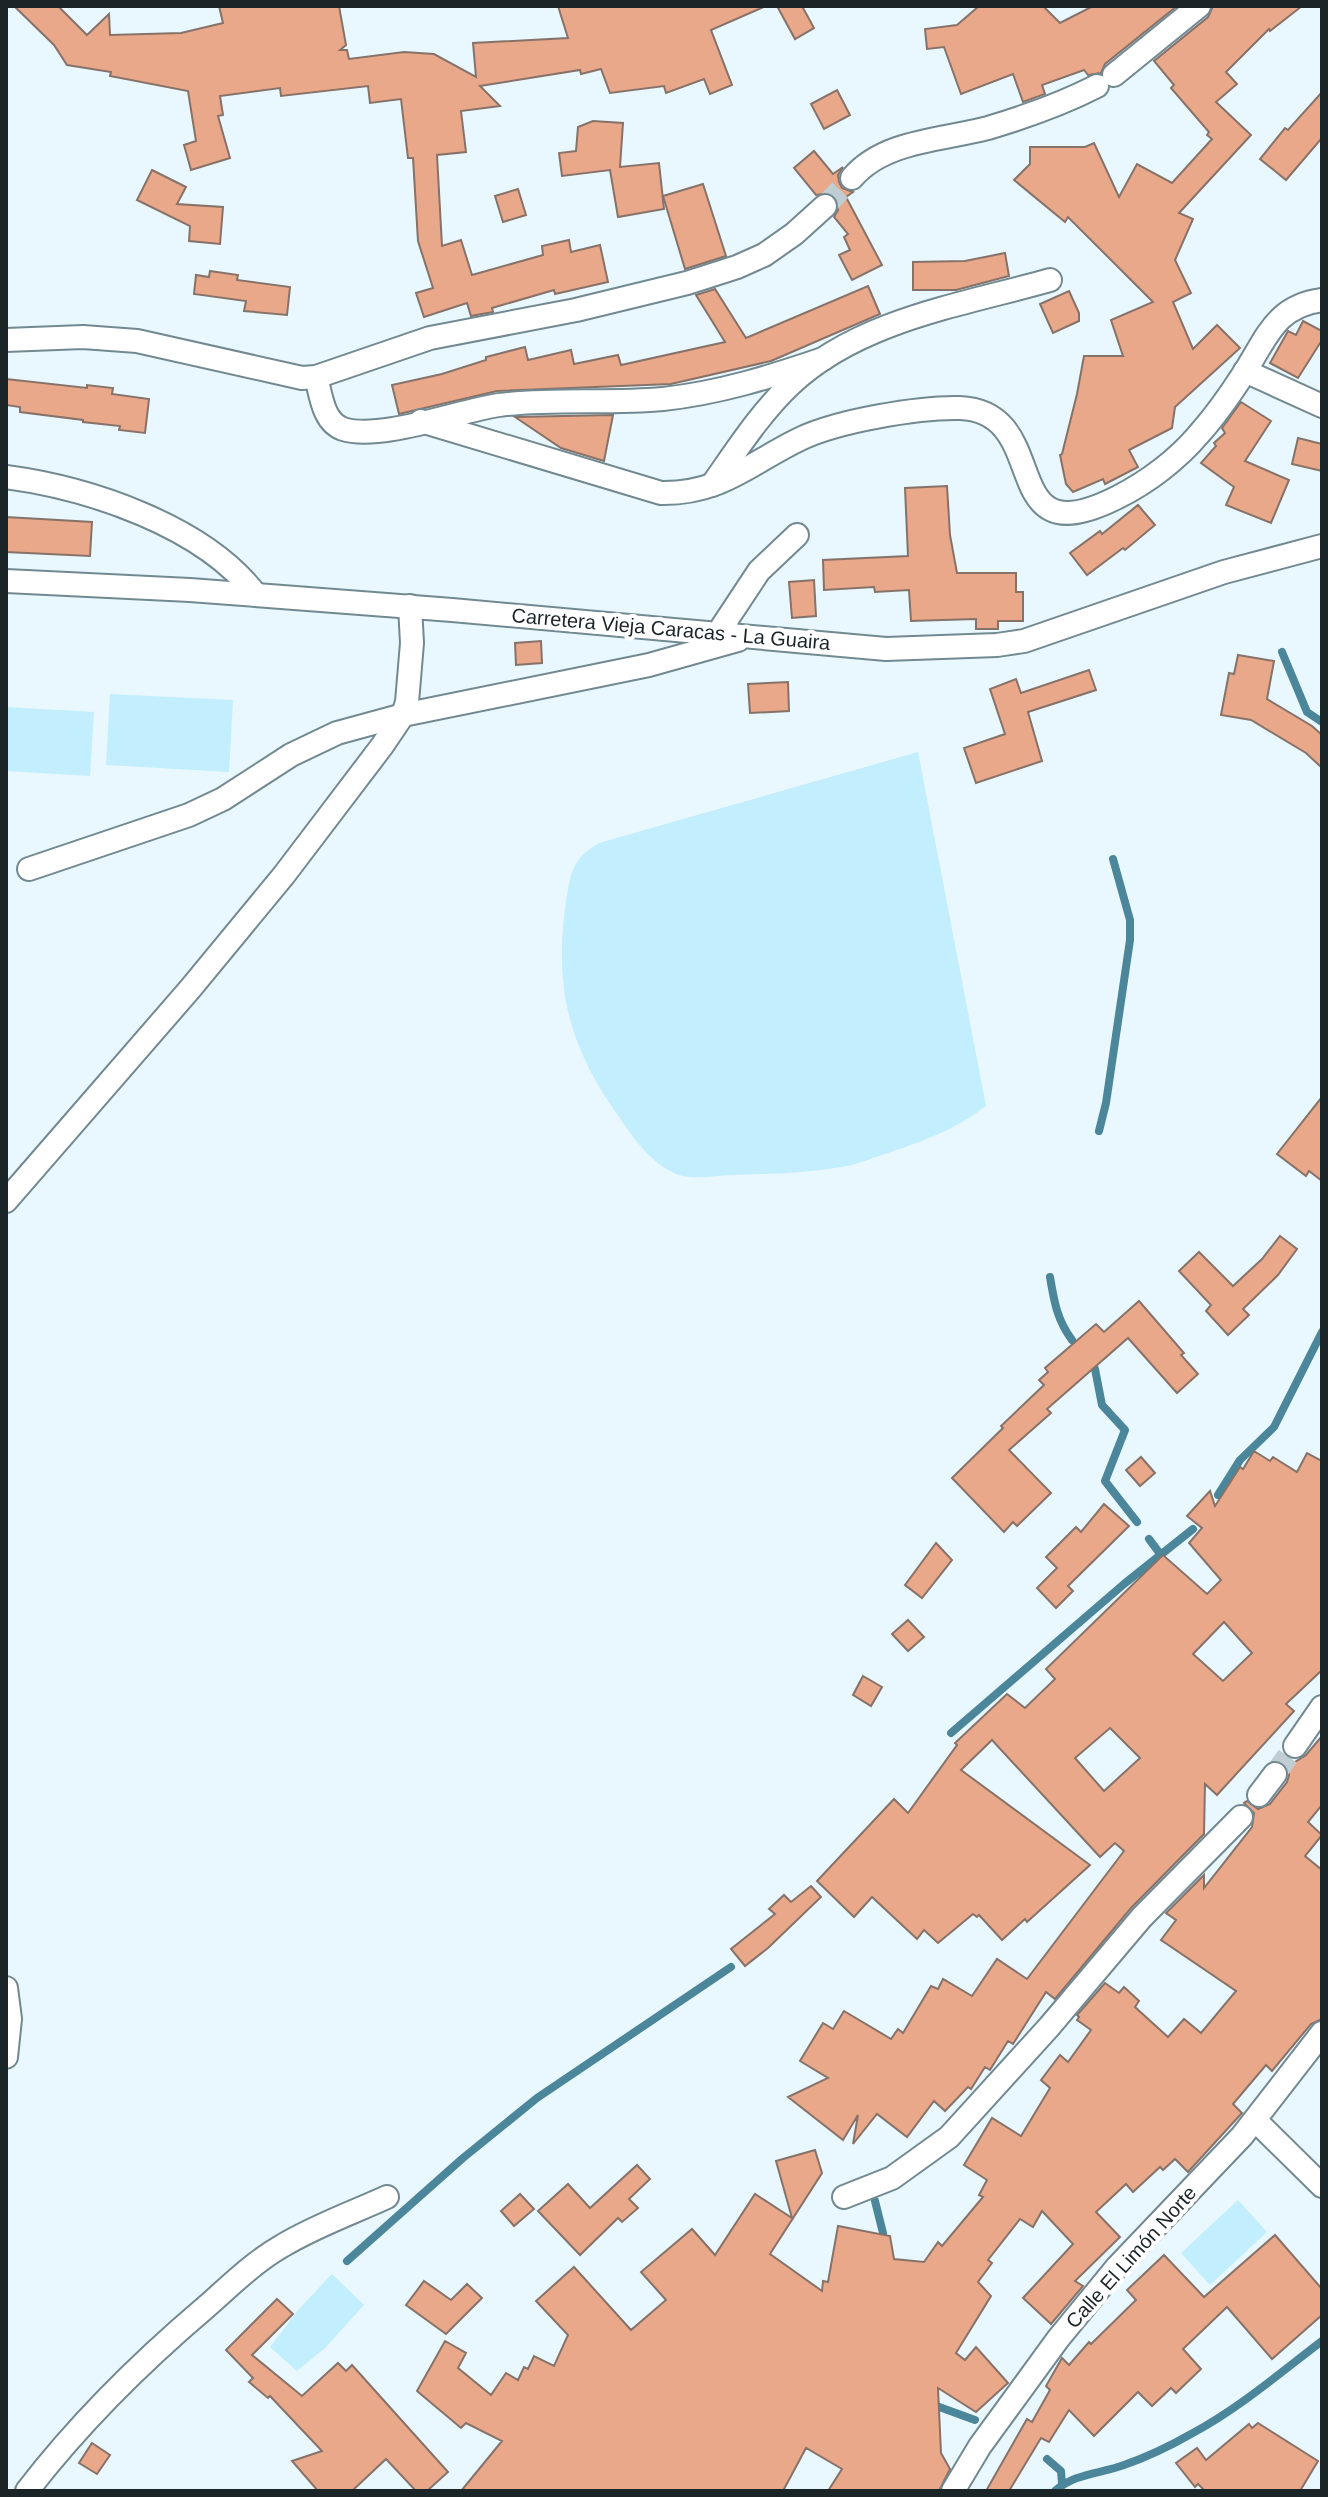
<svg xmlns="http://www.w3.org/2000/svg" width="1328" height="2497" viewBox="0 0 1328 2497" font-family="Arial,sans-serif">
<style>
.green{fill:#c2eefd}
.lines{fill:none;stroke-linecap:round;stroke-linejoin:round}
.stream{stroke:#4b869a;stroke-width:8}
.building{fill:#e9a88a;stroke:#867269;stroke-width:2;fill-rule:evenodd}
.minor-tunnel{stroke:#c0ced3;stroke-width:22;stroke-dasharray:22 11;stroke-linecap:butt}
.minor-casing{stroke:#728991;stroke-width:26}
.minor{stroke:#fff;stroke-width:22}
.labels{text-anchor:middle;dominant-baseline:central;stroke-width:8;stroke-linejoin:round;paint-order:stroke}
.street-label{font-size:20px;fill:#1b2427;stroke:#fff}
</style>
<rect width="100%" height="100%" fill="#e9f8fe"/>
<!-- green -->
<g class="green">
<polygon points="110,694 233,700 229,772 106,765"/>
<polygon points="6,707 94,712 90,776 6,771"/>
<path d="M918,752L986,1106C954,1130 926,1140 888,1153C875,1157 861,1163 847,1166C810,1173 770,1174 732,1175C714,1176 688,1181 672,1172C650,1161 635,1140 621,1120C572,1052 554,994 565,909C570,878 569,860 599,843Z"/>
<polygon points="1238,2200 1267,2232 1210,2285 1181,2253"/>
<polygon points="332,2274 364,2305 325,2348 297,2371 270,2347 299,2309"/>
</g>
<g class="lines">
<!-- stream -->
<g class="stream">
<polyline points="1282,652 1307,712 1322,722"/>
<polyline points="1099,1131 1106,1103 1130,940 1130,920 1113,859"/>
<path d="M1050,1277C1054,1301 1057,1320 1072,1340"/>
<polyline points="1095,1369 1102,1405 1125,1430 1105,1481 1137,1522"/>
<polyline points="1218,1495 1240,1460 1274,1427 1322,1332"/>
<polyline points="1149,1539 1161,1555"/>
<polyline points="951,1733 1124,1584 1193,1529"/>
<polyline points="875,2201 883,2233"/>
<polyline points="347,2261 463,2158 537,2098 731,1967"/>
<polyline points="931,2404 975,2420"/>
<polyline points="1047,2459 1061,2471 1062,2484"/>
<path d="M1055,2491C1075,2473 1100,2474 1124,2465C1147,2457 1170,2446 1191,2434C1238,2409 1280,2373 1322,2341"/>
</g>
</g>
<!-- building -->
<g class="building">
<polygon points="14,6 58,6 87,35 109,14 110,35 181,33 223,23 219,6 339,6 346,45 340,50 347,50 349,59 404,52 434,54 476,77 473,43 568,38 558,6 766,6 711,30 732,85 710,94 704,79 666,93 664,86 610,93 601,69 581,74 580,70 480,86 500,106 461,111 466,152 437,155 442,246 461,240 472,275 543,255 542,246 569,240 571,252 600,245 608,282 555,294 554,290 492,308 493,312 471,316 467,303 424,317 416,293 433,288 418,241 413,158 408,158 401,99 370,103 368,86 281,96 280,88 220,96 223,115 218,116 230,158 191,170 184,145 196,141 188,91 110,76 111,72 67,65 54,45"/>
<polygon points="777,6 802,6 814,28 795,39"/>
<polygon points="979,6 1043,6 1060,23 1093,6 1177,6 1105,64 1101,73 1088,75 1084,70 1042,85 1045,94 1023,102 1013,74 961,94 944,47 927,49 925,29 957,25"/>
<polygon points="1213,6 1302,6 1270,31 1269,29 1226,72 1237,84 1216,102 1251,135 1179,213 1193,219 1175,260 1191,293 1173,302 1193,349 1217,325 1240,348 1175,407 1172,428 1129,450 1138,467 1105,484 1103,479 1073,492 1066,484 1060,455 1062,454 1077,394 1084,356 1123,356 1111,320 1153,302 1068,217 1065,222 1014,180 1030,164 1030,147 1085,147 1094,143 1119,197 1137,164 1172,183 1212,139 1207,135 1209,132 1171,88 1174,85 1154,61 1208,17"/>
<polygon points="837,90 850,115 824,129 811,104"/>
<polygon points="1322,92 1322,138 1286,180 1260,159 1285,128 1288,130"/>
<polygon points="593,121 623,123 620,167 659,163 664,209 618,217 610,170 562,176 559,153 576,151 578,127"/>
<polygon points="814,151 833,174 843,167 838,175 839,182 842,188 853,192 846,197 882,265 852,280 839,255 850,250 844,237 848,234 834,217 838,210 836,197 829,193 816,195 794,168"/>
<polygon points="152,170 186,187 177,204 223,207 220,244 189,241 190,226 137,200"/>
<polygon points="703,184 726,256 685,269 663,196"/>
<polygon points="518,189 526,215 503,222 495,196"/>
<polygon points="1005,253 1009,276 956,290 913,290 913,262 965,261"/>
<polygon points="210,271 238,275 237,280 290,287 287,315 244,311 246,301 194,294 196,275 209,277"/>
<polygon points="868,286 880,314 771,361 671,384 497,391 399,414 392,385 442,374 486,360 486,357 525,347 528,360 571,350 574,364 618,355 621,365 725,342 696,295 715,289 746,338"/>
<polygon points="1069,291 1079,313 1079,321 1053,333 1040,304"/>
<polygon points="1303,321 1322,331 1322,340 1298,378 1270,363 1288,331 1296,335"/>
<polygon points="6,379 87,388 87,385 113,388 112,394 149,399 145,433 119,430 120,426 83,422 83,420 20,412 20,407 6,405"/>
<polygon points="1241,402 1271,421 1245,461 1289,480 1271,523 1226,505 1234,487 1201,463 1216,446 1214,443 1225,433 1222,428"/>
<polygon points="613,415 604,461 561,448 515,417"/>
<polygon points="1298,438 1322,444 1322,471 1292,464"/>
<polygon points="947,486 950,535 957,573 1016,573 1016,592 1023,592 1023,621 998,621 998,629 976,629 976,619 911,621 909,590 875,592 874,587 824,590 823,560 908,556 905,488"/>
<polygon points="1138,505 1155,525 1125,550 1123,548 1087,575 1070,553 1100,531 1102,534"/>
<polygon points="6,517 92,522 90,556 6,552"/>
<polygon points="814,580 816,616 792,618 789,582"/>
<polygon points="541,641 542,663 516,665 515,643"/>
<polygon points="1238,655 1274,661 1267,699 1312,726 1322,735 1322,768 1306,753 1251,720 1221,715 1229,673 1234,674"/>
<polygon points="1089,670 1096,690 1028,712 1042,761 976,783 964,748 1005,734 990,689 1016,679 1021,693"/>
<polygon points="788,682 789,711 750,713 748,684"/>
<polygon points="1322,1097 1322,1181 1309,1171 1306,1176 1277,1154"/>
<polygon points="1280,1236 1297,1249 1278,1275 1243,1309 1249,1315 1228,1335 1206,1311 1211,1305 1179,1271 1199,1252 1233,1286 1262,1259"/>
<polygon points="1139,1301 1184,1353 1181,1355 1198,1374 1177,1393 1128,1338 1047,1409 1051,1413 1009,1450 1051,1493 1017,1526 1013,1522 1004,1532 952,1478 1003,1428 1001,1426 1044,1385 1039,1380 1048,1372 1045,1368 1096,1324 1104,1332"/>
<path d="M1254,1451L1270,1461L1273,1457L1297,1472L1307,1453L1322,1461V1670L1286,1704L1294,1711L1217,1795L1205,1784L1204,1834L1131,1908L1055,1999L1046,1992L1013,2044L1008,2041L990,2070L985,2067L971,2089L968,2087L945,2111L934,2101L907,2137L877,2114L853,2144L858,2115L843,2140L788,2097L828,2078L800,2061L823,2023L833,2029L844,2011L891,2039L898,2029L903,2033L931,1986L938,1989L943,1979L972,1996L997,1959L1027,1979L1124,1851L1115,1843L1100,1857L992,1740L961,1770L1090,1865L1027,1922L1025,1919L1002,1940L979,1915L977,1917L973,1914L938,1943L924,1930L917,1939L872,1897L854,1917L817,1881L894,1799L908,1813L957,1745L955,1743L1007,1694L1025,1708L1055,1679L1046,1669L1163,1555L1207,1594L1221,1580L1189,1543L1202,1528L1187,1516L1210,1491L1215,1506L1240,1467L1243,1469ZM1224,1622L1252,1653L1223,1681L1193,1654ZM1110,1728L1140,1758L1104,1791L1075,1758Z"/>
<polygon points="1141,1457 1155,1473 1140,1486 1126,1470"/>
<polygon points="1104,1504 1129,1526 1068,1586 1073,1591 1056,1608 1037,1588 1057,1568 1046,1557 1076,1527 1081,1532"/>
<polygon points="936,1543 952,1560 922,1598 905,1585"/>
<polygon points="908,1620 924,1637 908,1651 892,1634"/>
<polygon points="863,1676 882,1687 871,1706 853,1695"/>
<polygon points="1322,1736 1322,1805 1308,1822 1322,1835 1305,1856 1322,1870 1322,2019 1311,2024 1272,2071 1266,2065 1233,2104 1242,2113 1188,2172 1175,2159 1163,2170 1160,2167 1133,2192 1126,2184 1096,2212 1120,2237 1075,2281 1083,2286 1051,2324 1023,2298 1073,2244 1042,2211 1033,2227 1020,2219 988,2260 992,2263 978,2282 991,2296 956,2353 965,2360 976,2347 1008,2383 976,2412 938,2388 941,2453 950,2469 939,2491 828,2491 842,2469 806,2448 783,2491 461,2491 502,2441 466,2423 461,2428 417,2391 445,2341 466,2353 458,2368 491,2395 506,2373 518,2380 524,2367 528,2369 534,2356 554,2366 568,2335 536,2301 574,2267 631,2330 666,2300 641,2272 692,2229 715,2255 755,2194 792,2218 776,2161 815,2150 822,2173 770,2254 822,2291 823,2281 828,2282 838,2226 890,2236 894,2259 924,2262 938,2242 942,2246 983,2197 979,2195 987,2180 964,2165 992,2118 1021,2136 1050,2088 1041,2080 1060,2055 1068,2062 1091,2030 1077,2020 1079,2017 1077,2015 1105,1983 1119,1993 1124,1987 1139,2001 1135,2007 1168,2037 1184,2019 1201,2033 1236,1991 1161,1940 1176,1920 1166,1913 1204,1875 1204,1888 1252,1827 1254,1813 1244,1803 1247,1801 1258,1809 1270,1804 1287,1782 1289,1775 1287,1767 1306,1755"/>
<polygon points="811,1886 821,1897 768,1948 745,1966 731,1949 775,1914 769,1909 784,1895 791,1902"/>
<polygon points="637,2165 650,2179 629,2199 638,2208 622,2222 618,2218 580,2255 538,2211 568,2184 590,2208"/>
<polygon points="520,2194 534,2209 514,2226 501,2211"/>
<polygon points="1275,2235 1322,2289 1322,2315 1272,2359 1227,2307 1183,2349 1201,2369 1176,2393 1171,2388 1152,2406 1138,2392 1094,2436 1069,2410 1049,2442 1041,2438 1009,2491 986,2491 1027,2419 1032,2422 1050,2390 1046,2386 1062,2358 1069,2365 1089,2342 1091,2344 1136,2300 1127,2290 1164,2255 1204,2297"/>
<polygon points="424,2281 451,2300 467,2284 482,2298 446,2334 406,2305"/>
<polygon points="277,2299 293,2314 252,2355 302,2396 338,2363 346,2371 352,2365 448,2472 427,2491 416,2491 386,2459 352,2491 318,2491 292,2461 322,2451 270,2396 268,2398 249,2382 253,2378 226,2350"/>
<polygon points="1258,2423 1318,2461 1300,2491 1205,2491 1198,2484 1195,2487 1176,2463 1197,2448 1206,2460 1249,2424 1252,2428"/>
<polygon points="92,2443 110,2455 97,2474 79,2463"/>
</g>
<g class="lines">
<!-- minor-tunnel -->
<g class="minor-tunnel">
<polyline points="825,206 852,178"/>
<polyline points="1275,1774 1295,1746"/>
</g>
<defs>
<g id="minor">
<polyline points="1114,75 1199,6"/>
<path d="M852,178C884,140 944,140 988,128C1025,117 1062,104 1097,86"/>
<polyline points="6,340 83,337 137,341 302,378 316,377 430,338 576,310 687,283 737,267 764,255 794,234 825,206"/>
<polyline points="1245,371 1322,406"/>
<path d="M316,377C321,395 323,422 343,429C380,441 458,411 499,405C553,398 608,404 663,399C719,393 770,377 823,359"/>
<path d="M421,421L661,493C721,494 750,463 800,439C837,421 919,407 960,408C1056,412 992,561 1118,497C1148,482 1178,459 1199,434C1216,415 1232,392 1246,370C1267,337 1276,306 1322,300"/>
<path d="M6,477C89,488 204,526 256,595"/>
<path d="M712,485C736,451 760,413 791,384C859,320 962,305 1050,280"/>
<polyline points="6,581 190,590 452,610 886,649 997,645 1024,641 1224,572 1322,546"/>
<polyline points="718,633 759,571 797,535"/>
<polyline points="29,869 189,815 223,799 291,755 337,733 403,715 649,665 738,640"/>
<polyline points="6,1201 190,989 284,875 382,746 403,715 407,702 412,643 410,606"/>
<polyline points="1295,1746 1322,1707"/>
<polyline points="1259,1795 1275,1774"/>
<polyline points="6,1988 10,2019 6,2057"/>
<polyline points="1255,2120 1322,2186"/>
<polyline points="844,2197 892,2178 949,2137 1049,2027 1142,1917 1241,1817"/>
<path d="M27,2491C80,2422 140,2363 206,2307C230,2286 254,2262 282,2246C315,2226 352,2213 387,2197"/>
<polyline points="953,2491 980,2446 1058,2339 1117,2267 1242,2136 1322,2033"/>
</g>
</defs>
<!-- minor casing -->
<use href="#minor" class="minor-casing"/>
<!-- minor -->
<use href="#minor" class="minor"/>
</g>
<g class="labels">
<!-- street labels -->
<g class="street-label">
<text transform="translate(671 629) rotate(5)">Carretera Vieja Caracas - La Guaira</text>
<text transform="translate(1131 2257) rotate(-48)">Calle El Limón Norte</text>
</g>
</g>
<!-- border -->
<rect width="1328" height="2497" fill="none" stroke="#1b2427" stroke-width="16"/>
</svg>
